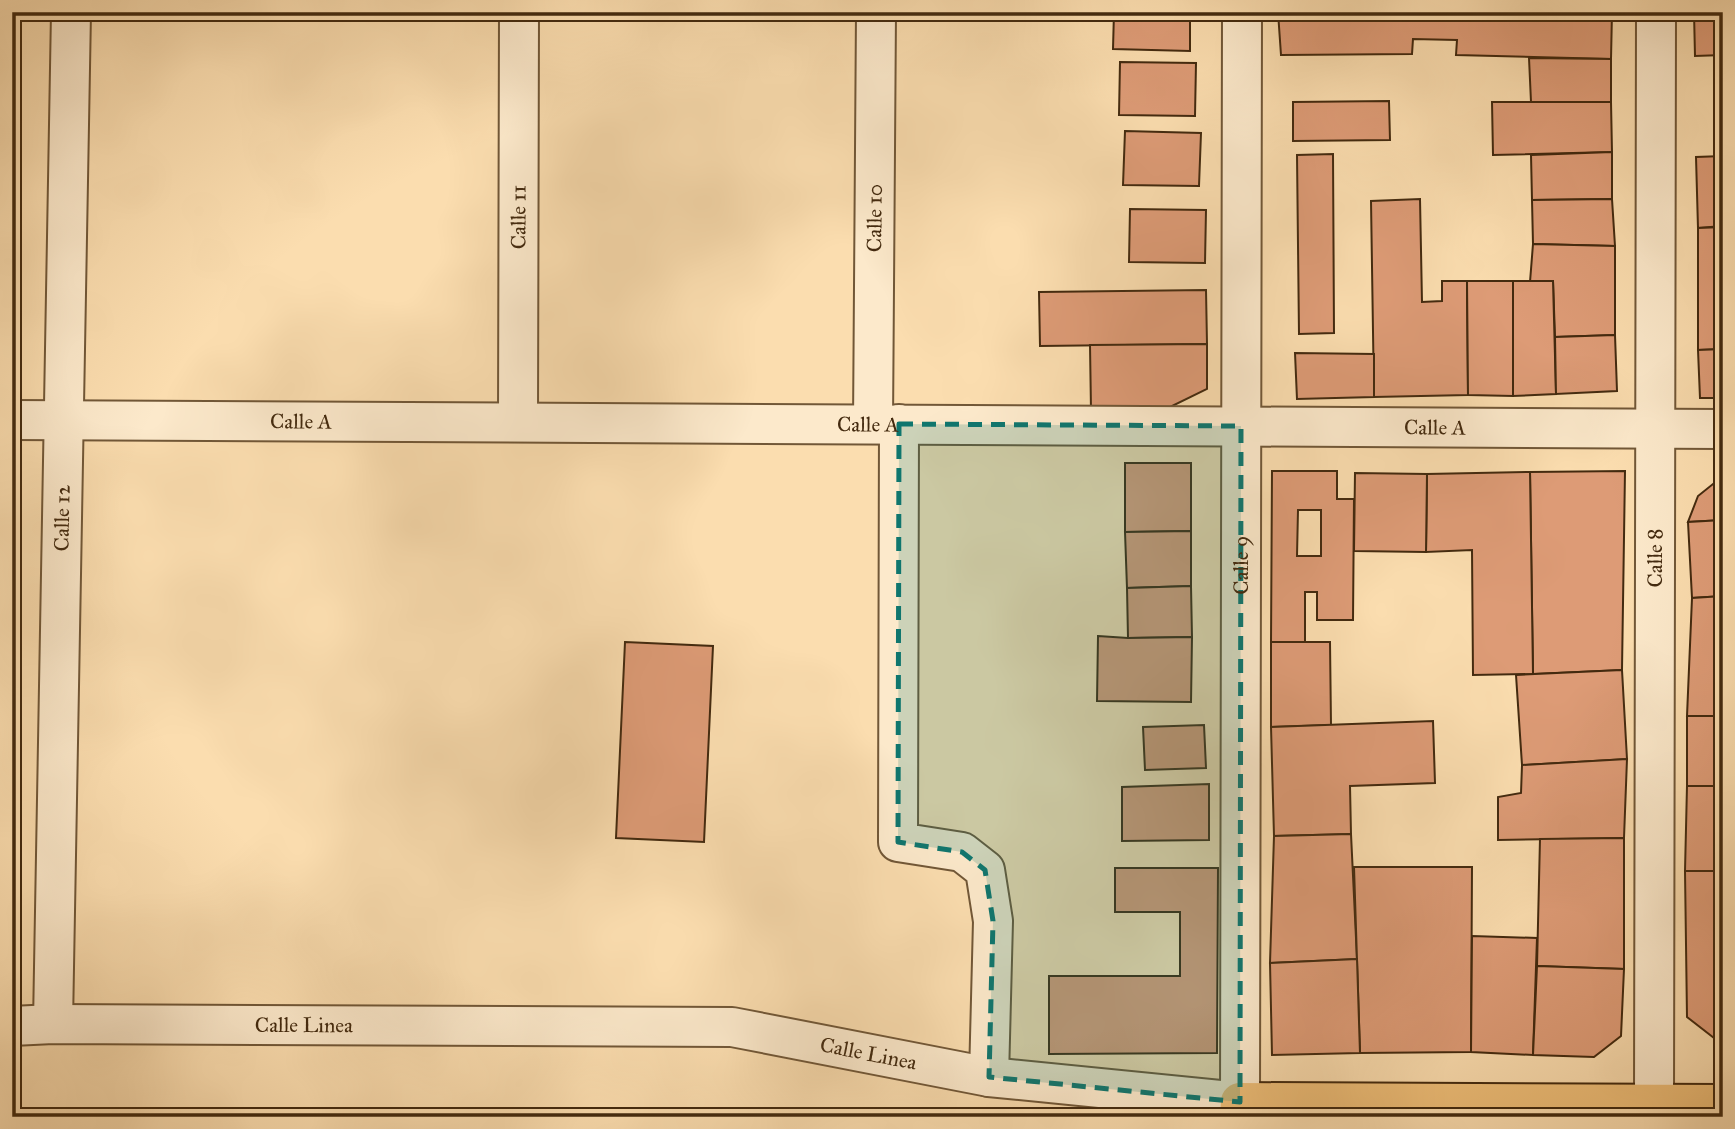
<svg xmlns="http://www.w3.org/2000/svg" width="1735" height="1129" viewBox="0 0 1735 1129" font-family="'IM FELL Great Primer',serif">
<style>
.building{fill:#dd9b76;stroke:#432a0f;stroke-width:2;fill-rule:evenodd}
.lines{fill:none;stroke-linecap:round;stroke-linejoin:round}
.minor-casing{stroke:#715737;stroke-width:42}
.major-casing{stroke:#432a0f;stroke-width:42}
.minor{stroke:#fce9cb;stroke-width:38}
.major{stroke:#eebe78;stroke-width:38}
.marked{fill:#0f766e;fill-opacity:0.2;stroke:#0f766e;stroke-width:5;stroke-dasharray:14 9;stroke-linejoin:round}
.labels{text-anchor:middle;dominant-baseline:central;stroke-width:7;stroke-linejoin:round;paint-order:stroke}
.street-label{font-size:21px;fill:#432a0f;stroke:#fce9cb}
</style>
<rect width="100%" height="100%" fill="#fbddaf"/>
<filter id="stains"><feTurbulence type="fractalNoise" baseFrequency=".00286" numOctaves="4"/><feColorMatrix values="0 0 0 0 .2 0 0 0 0 .09 0 0 0 0 .02 0 0 0 .5 -.17"/></filter>
<radialGradient id="worn" r=".72"><stop offset=".6" stop-color="#630" stop-opacity="0"/><stop offset="1" stop-color="#630" stop-opacity=".3"/></radialGradient>
<!-- building -->
<g class="building">
<polygon points="1114,12 1190,12 1190,51 1113,49"/>
<polygon points="1278,12 1612,12 1611,59 1456,55 1457,40 1413,39 1412,54 1281,55"/>
<polygon points="1694,12 1723,12 1723,55 1695,56"/>
<polygon points="1529,58 1611,59 1611,102 1531,102"/>
<polygon points="1120,62 1196,63 1195,116 1119,115"/>
<polygon points="1389,101 1390,140 1293,141 1293,102"/>
<polygon points="1492,102 1611,102 1612,152 1493,155"/>
<polygon points="1125,131 1201,133 1199,186 1123,185"/>
<polygon points="1612,152 1612,199 1532,200 1531,155"/>
<polygon points="1333,154 1334,333 1299,334 1297,155"/>
<polygon points="1723,156 1723,226 1698,228 1696,157"/>
<polygon points="1420,199 1422,302 1442,301 1442,281 1467,281 1468,395 1374,397 1371,201"/>
<polygon points="1612,199 1615,246 1533,244 1532,200"/>
<polygon points="1130,209 1206,210 1205,263 1129,262"/>
<polygon points="1723,227 1723,349 1698,350 1698,228"/>
<polygon points="1533,244 1615,246 1615,335 1555,337 1553,281 1530,282"/>
<polygon points="1467,281 1513,281 1513,396 1468,395"/>
<polygon points="1513,281 1553,281 1556,394 1513,396"/>
<polygon points="1206,290 1207,344 1040,346 1039,292"/>
<polygon points="1615,335 1617,391 1556,394 1555,337"/>
<polygon points="1207,344 1207,389 1164,410 1091,410 1090,345"/>
<polygon points="1723,349 1723,398 1700,398 1698,350"/>
<polygon points="1295,353 1374,354 1374,397 1297,399"/>
<polygon points="1125,463 1191,463 1191,531 1125,532"/>
<path d="M1272,471H1337V499H1354L1353,620H1317V592H1305V642H1271ZM1298,510H1321V556H1297Z"/>
<polygon points="1625,471 1622,670 1533,674 1530,472"/>
<polygon points="1530,472 1533,674 1473,675 1472,550 1426,552 1427,474"/>
<polygon points="1355,473 1427,474 1426,552 1354,551"/>
<polygon points="1723,476 1723,520 1688,522 1698,496"/>
<polygon points="1723,520 1723,596 1692,598 1688,522"/>
<polygon points="1191,531 1191,586 1127,588 1125,532"/>
<polygon points="1191,586 1192,637 1128,638 1127,588"/>
<polygon points="1723,596 1723,716 1687,716 1692,598"/>
<polygon points="1098,636 1128,638 1192,637 1191,702 1097,701"/>
<polygon points="625,642 713,646 704,842 616,838"/>
<polygon points="1271,642 1330,642 1331,725 1271,727"/>
<polygon points="1622,670 1627,759 1522,765 1516,675"/>
<rect x="1687" y="716" width="36" height="70"/>
<polygon points="1433,721 1435,783 1350,786 1351,834 1274,836 1271,727"/>
<polygon points="1204,725 1206,768 1145,770 1143,727"/>
<polygon points="1627,759 1624,838 1498,840 1498,797 1521,793 1522,765"/>
<polygon points="1209,784 1209,840 1122,841 1122,787"/>
<polygon points="1687,786 1723,786 1723,871 1685,871"/>
<polygon points="1351,834 1357,959 1270,963 1274,836"/>
<polygon points="1624,838 1624,969 1537,966 1540,839"/>
<polygon points="1354,867 1472,867 1471,1052 1360,1053"/>
<polygon points="1115,868 1218,868 1217,1053 1049,1054 1049,976 1180,976 1180,912 1115,912"/>
<polygon points="1685,871 1723,871 1723,1045 1687,1017"/>
<polygon points="1472,936 1537,938 1533,1055 1471,1052"/>
<polygon points="1357,959 1360,1053 1272,1055 1270,963"/>
<polygon points="1537,966 1624,969 1621,1036 1594,1057 1533,1055"/>
</g>
<g class="lines">
<defs>
<g id="minor">
<path id="s1" d="M12,420L1723,429"/>
<path id="s2" d="M518,422L519,12"/>
<path id="s3" d="M873,424L876,12"/>
<polyline points="899,424 898,842 962,852 985,870 993,921 989,1077"/>
<path id="s4" d="M53,1024L71,12"/>
<path id="s5" d="M12,1026L53,1024L732,1027L989,1077L1240,1102L1242,12"/>
<path id="s6" d="M1654,1104L1656,12"/>
</g>
<polyline id="major" points="1239,1117 1240,1102 1723,1104"/>
</defs>
<!-- minor casing -->
<use href="#minor" class="minor-casing"/>
<!-- major casing -->
<use href="#major" class="major-casing"/>
<!-- minor -->
<use href="#minor" class="minor"/>
<!-- major -->
<use href="#major" class="major"/>
</g>
<!-- marked area -->
<path class="marked" d="M899,424L1241,426L1240,1102L989,1077L993,921L985,870L962,852L898,842Z"/>
<g class="labels">
<!-- street labels -->
<g class="street-label">
<text stroke="none"><textPath href="#s2" startOffset="205">Calle 11</textPath></text>
<text stroke="none"><textPath href="#s3" startOffset="206">Calle 10</textPath></text>
<text stroke="none"><textPath href="#s1" startOffset="289">Calle A</textPath></text>
<text stroke="none"><textPath href="#s1" startOffset="856">Calle A</textPath></text>
<text stroke="none"><textPath href="#s1" startOffset="1423">Calle A</textPath></text>
<text stroke="none"><textPath href="#s4" startOffset="506">Calle 12</textPath></text>
<text stroke="none"><textPath href="#s6" startOffset="546">Calle 8</textPath></text>
<text stroke="none"><textPath href="#s5" startOffset="1771">Calle 9</textPath></text>
<text stroke="none"><textPath href="#s5" startOffset="292">Calle Linea</textPath></text>
<text stroke="none"><textPath href="#s5" startOffset="859">Calle Linea</textPath></text>
</g>
</g>
<!-- margin -->
<rect width="1735" height="1129" fill="none" stroke="#fbddaf" stroke-width="42"/>
<rect x="14" y="14" width="1707" height="1101" fill="none" stroke="#432a0f" stroke-width="3.5"/>
<rect x="21" y="21" width="1693" height="1087" fill="none" stroke="#432a0f" stroke-width="2"/>
<rect width="100%" height="100%" filter="url(#stains)"/>
<rect width="100%" height="100%" fill="url(#worn)"/>
</svg>
